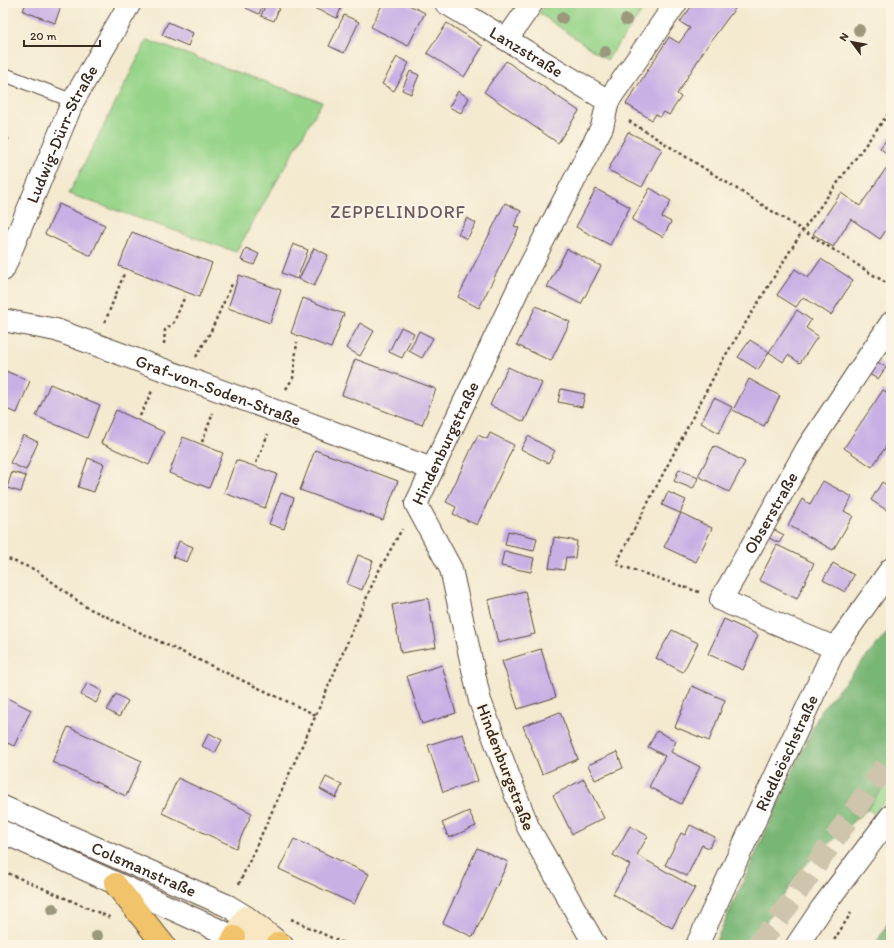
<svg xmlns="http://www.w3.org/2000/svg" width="894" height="948" viewBox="0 0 894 948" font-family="Itim,sans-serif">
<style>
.green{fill:#96d489;stroke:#687f54}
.forest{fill:#78b675;stroke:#5a704a}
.building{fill:#c8b0e5}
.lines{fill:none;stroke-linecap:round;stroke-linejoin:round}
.primary-tunnel{stroke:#cfc4ac;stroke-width:22;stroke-dasharray:22 11;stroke-linecap:butt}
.service-casing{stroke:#574739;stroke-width:15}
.minor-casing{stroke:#574739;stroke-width:24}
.tertiary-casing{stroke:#574739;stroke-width:24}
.secondary-casing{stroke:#574739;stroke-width:24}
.trunk-casing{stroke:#574739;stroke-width:24}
.path{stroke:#574739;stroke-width:2.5;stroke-dasharray:3 3;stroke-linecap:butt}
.service{stroke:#fff;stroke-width:13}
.minor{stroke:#fff;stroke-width:22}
.tertiary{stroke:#fff;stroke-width:22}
.secondary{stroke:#f9e7c3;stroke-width:22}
.trunk{stroke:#f1c36a;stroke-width:22}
.tree{fill:#9b987d}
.labels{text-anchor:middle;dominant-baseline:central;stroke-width:4;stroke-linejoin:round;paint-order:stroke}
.street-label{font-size:17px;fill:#3b2a1e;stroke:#fcf5e5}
.neighbourhood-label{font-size:18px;letter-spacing:1px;fill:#6c5964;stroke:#fcf5e5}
</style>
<rect width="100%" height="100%" fill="#fcf5e5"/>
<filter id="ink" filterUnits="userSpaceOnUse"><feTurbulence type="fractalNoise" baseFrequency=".025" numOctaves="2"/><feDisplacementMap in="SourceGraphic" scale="8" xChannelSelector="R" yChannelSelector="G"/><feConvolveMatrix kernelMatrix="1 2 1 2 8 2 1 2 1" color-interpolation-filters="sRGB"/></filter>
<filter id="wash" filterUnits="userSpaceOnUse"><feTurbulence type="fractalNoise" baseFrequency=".012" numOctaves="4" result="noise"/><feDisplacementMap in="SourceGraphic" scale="16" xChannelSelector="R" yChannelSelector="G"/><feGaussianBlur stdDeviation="0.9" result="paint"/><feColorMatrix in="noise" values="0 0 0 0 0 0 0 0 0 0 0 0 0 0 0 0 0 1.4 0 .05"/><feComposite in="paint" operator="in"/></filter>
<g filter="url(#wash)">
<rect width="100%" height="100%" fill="#f4ead0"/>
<!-- green -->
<g class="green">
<polygon points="547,3 648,3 607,60 539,13"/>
<polygon points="147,40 322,102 236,252 69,194"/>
<polygon points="891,777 891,793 875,814 867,809"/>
</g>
<!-- forest -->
<g class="forest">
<polygon points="891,628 891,777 867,809 803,867 767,920 760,945 714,945 821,710"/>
<polygon points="891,918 891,945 875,945"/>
</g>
<g id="blocks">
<!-- building -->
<g class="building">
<polygon points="26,3 62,3 55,23 23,11"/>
<polygon points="248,3 263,3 259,14 246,8"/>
<polygon points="266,3 281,3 274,21 261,16"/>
<polygon points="302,3 343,3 337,18"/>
<polygon points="383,3 405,3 425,13 408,46 371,27"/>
<polygon points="694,3 739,3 705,49 677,94 681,97 669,115 664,112 660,117 656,114 652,120 626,104 669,37 679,43 690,28 680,22"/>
<polygon points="344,15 359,22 344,53 329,46"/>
<polygon points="168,22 193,33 188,46 162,35"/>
<polygon points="447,23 483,46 464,77 427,53"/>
<polygon points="397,57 409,63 394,91 382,84"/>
<polygon points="506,61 579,111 558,143 484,92"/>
<polygon points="410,71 419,75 411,94 402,90"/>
<polygon points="458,91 469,98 461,113 449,107"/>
<polygon points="628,132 662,149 642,187 608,170"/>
<polygon points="891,134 891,157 880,148"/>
<polygon points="3,136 9,138 3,152"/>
<polygon points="887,167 891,169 891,223 880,239 851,219 833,247 813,234 841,193 860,206"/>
<polygon points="650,188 671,201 662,217 671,222 663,237 632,220"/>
<polygon points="596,189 630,207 610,245 576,227"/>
<polygon points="505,203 521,211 514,226 519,228 479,308 458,297"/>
<polygon points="59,204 105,225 91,256 45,234"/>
<polygon points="467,218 476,223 467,239 458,234"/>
<polygon points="132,232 212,263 199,297 119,266"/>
<polygon points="293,244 308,250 297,279 282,273"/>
<polygon points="246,248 259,254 254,265 241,260"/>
<polygon points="314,248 328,255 314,286 299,279"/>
<polygon points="567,249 601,266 581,304 547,287"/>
<polygon points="821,259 853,280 831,315 803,297 796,307 777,295 795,269 808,278"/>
<polygon points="239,275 281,290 270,323 228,308"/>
<polygon points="303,298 344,314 331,348 291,333"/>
<polygon points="536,306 570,322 551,361 517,345"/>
<polygon points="797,310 811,320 806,328 818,336 800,363 788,355 783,362 769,352"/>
<polygon points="360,323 374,331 360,356 346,348"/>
<polygon points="401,327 414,333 402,358 389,352"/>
<polygon points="419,331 433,338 422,358 409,351"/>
<polygon points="750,340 769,352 758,370 738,357"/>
<polygon points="355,359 436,389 422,425 342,395"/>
<polygon points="877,362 886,367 878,379 869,374"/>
<polygon points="508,367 542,383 524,422 490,405"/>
<polygon points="3,370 30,381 17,413 3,408"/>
<polygon points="749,379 780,396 764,426 733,410"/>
<polygon points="50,384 100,405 87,438 36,416"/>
<polygon points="561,389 585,394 582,407 558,402"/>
<polygon points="883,390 891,395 891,439 872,467 844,448"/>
<polygon points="714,398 732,407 719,433 701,423"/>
<polygon points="116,410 164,432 149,465 101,443"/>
<polygon points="490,433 514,445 477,525 453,514 456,507 446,502 478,435 487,439"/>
<polygon points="23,435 38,442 26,470 10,463"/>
<polygon points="528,436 555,451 548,463 521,449"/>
<polygon points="183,437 223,453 209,488 169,473"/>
<polygon points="714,446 745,462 729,492 698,476"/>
<polygon points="315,450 398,481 383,520 300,490"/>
<polygon points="88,458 104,464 94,492 78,487"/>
<polygon points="236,460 277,474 265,508 224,493"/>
<polygon points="679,469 698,478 693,489 674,481"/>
<polygon points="12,472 26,476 21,492 7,488"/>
<polygon points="823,481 852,497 844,511 853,516 833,550 788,525 802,499 810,504"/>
<polygon points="882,482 891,488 891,513 871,500"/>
<polygon points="668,492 686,500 680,513 662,505"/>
<polygon points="281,493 294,498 284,529 269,524"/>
<polygon points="681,513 712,528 696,562 664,547"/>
<polygon points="773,529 784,535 779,543 769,538"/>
<polygon points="508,531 537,538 534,551 505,545"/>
<polygon points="554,537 577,541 575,558 566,557 564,570 549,568"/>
<polygon points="179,541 193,547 187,562 173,557"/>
<polygon points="777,545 814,563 797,599 759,580"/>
<polygon points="504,551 534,558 531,572 501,566"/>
<polygon points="358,555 373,561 362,590 347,584"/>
<polygon points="833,563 854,575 845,592 823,580"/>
<polygon points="525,591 535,634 498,643 488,600"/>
<polygon points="428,598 436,647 401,653 392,605"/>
<polygon points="724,619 758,635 743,670 708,654"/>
<polygon points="672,630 698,643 683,672 656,658"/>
<polygon points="541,649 556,697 518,709 502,661"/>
<polygon points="442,665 456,713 422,724 407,676"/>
<polygon points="87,683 102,691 96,703 81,695"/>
<polygon points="692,686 725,700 709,741 675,727"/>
<polygon points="116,694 128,701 119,717 107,710"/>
<polygon points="3,696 31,710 14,746 3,741"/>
<polygon points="560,712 578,759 542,774 523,726"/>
<polygon points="68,727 142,761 126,796 52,762"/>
<polygon points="657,731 676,741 671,752 700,767 681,804 649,787 665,756 648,747"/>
<polygon points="209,733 222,740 215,753 202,746"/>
<polygon points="463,734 478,781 443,792 428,745"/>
<polygon points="617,752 623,768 595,780 588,765"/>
<polygon points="326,777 342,785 336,798 320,789"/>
<polygon points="178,778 252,813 236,848 162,813"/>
<polygon points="584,779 604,818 572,834 553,795"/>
<polygon points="469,811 476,826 449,838 442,823"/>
<polygon points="690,825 715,837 709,848 702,845 687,876 665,865 681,833 685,835"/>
<polygon points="630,826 648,836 637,855 695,888 672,928 613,894 630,865 613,855"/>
<polygon points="294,839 369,874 354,904 279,869"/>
<polygon points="477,848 508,862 473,937 443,923"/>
</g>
</g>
</g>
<g filter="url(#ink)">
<use href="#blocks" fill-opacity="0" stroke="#574739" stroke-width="1"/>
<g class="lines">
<!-- primary-tunnel -->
<polyline class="primary-tunnel" points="757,945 777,921 891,758"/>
<defs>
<polyline id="service" points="3,74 73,101"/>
<g id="minor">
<path id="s1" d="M446,3L608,101"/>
<polyline points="507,39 532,3"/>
<path id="s2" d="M3,270L73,101L130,3"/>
<path id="s3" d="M3,320L56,330L432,469"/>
<path id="s4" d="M835,648L721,600L808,447L891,323"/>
<path id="s5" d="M595,945L528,827L480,701L451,569L416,504L519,287L602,127L608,101L676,3"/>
<path id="s6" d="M697,945L835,648L891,569"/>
</g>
<g id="tertiary">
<path id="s7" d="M3,807L228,906L246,917"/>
<polyline points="3,832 234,937"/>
<polyline points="797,945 822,908 891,816"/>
</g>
<polyline id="secondary" points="279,943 234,937 246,917 282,945"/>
<g id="trunk">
<polyline points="115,884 164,945"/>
<polyline points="230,945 234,937"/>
<polyline points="277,945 279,943"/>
</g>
</defs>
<!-- service casing -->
<use href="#service" class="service-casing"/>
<!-- minor casing -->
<use href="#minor" class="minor-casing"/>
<!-- tertiary casing -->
<use href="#tertiary" class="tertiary-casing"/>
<!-- secondary casing -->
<use href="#secondary" class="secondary-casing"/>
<!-- trunk casing -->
<use href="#trunk" class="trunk-casing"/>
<!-- path -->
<g class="path">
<polyline points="629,121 891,286"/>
<polyline points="105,322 124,274"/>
<polyline points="164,344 165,330 174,322 185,296"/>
<polyline points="196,357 211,331 232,284"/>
<polyline points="286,389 293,378 297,342"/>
<polyline points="140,416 152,391"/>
<polyline points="202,442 213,413"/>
<polyline points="256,463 268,434"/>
<polyline points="3,557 36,570 86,607 316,715"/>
<polyline points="699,592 616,564 722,361 803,230 891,110"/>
<polyline points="3,871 111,918"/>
<polyline points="239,884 316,715 376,576 402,529"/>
<polyline points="291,919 347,945"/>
<polyline points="831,945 851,913"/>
</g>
<!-- service -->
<use href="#service" class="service"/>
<!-- minor -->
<use href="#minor" class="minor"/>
<!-- tertiary -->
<use href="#tertiary" class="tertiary"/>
<!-- secondary -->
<use href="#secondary" class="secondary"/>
<!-- trunk -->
<use href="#trunk" class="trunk"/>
</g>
<!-- trees -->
<g class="tree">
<circle cx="562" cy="18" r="6"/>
<circle cx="626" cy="20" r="6"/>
<circle cx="859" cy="30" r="6"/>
<circle cx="605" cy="52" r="6"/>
<circle cx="53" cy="909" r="6"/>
<circle cx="97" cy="936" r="6"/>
</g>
</g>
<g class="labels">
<!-- street labels -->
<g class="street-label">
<text stroke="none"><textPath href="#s1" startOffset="94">Lanzstraße</textPath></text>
<text stroke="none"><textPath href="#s2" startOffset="148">Ludwig-Dürr-Straße</textPath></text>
<text stroke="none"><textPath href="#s3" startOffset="227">Graf-von-Soden-Straße</textPath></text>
<text stroke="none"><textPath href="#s5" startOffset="547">Hindenburgstraße</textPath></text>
<text stroke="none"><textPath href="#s4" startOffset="224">Obserstraße</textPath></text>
<text stroke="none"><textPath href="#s6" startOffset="212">Riedleöschstraße</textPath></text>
<text transform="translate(506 767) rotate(69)">Hindenburgstraße</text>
<text stroke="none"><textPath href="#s7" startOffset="154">Colsmanstraße</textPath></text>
</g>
<!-- neighbourhood labels -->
<g class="neighbourhood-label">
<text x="398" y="212">ZEPPELINDORF</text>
</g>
</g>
<!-- margin -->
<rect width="894" height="948" fill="none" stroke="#fcf5e5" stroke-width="16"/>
<!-- north arrow -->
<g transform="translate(852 42) rotate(302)" stroke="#fcf5e5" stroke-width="3" paint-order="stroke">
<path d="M0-3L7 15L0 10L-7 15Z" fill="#3b2a1e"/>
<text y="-6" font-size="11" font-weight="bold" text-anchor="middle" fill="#3b2a1e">N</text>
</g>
<!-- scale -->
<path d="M24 40v6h76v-6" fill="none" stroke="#3b2a1e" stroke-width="2"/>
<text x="30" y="40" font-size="12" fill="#3b2a1e" stroke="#fcf5e5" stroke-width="3" paint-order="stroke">20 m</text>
</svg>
